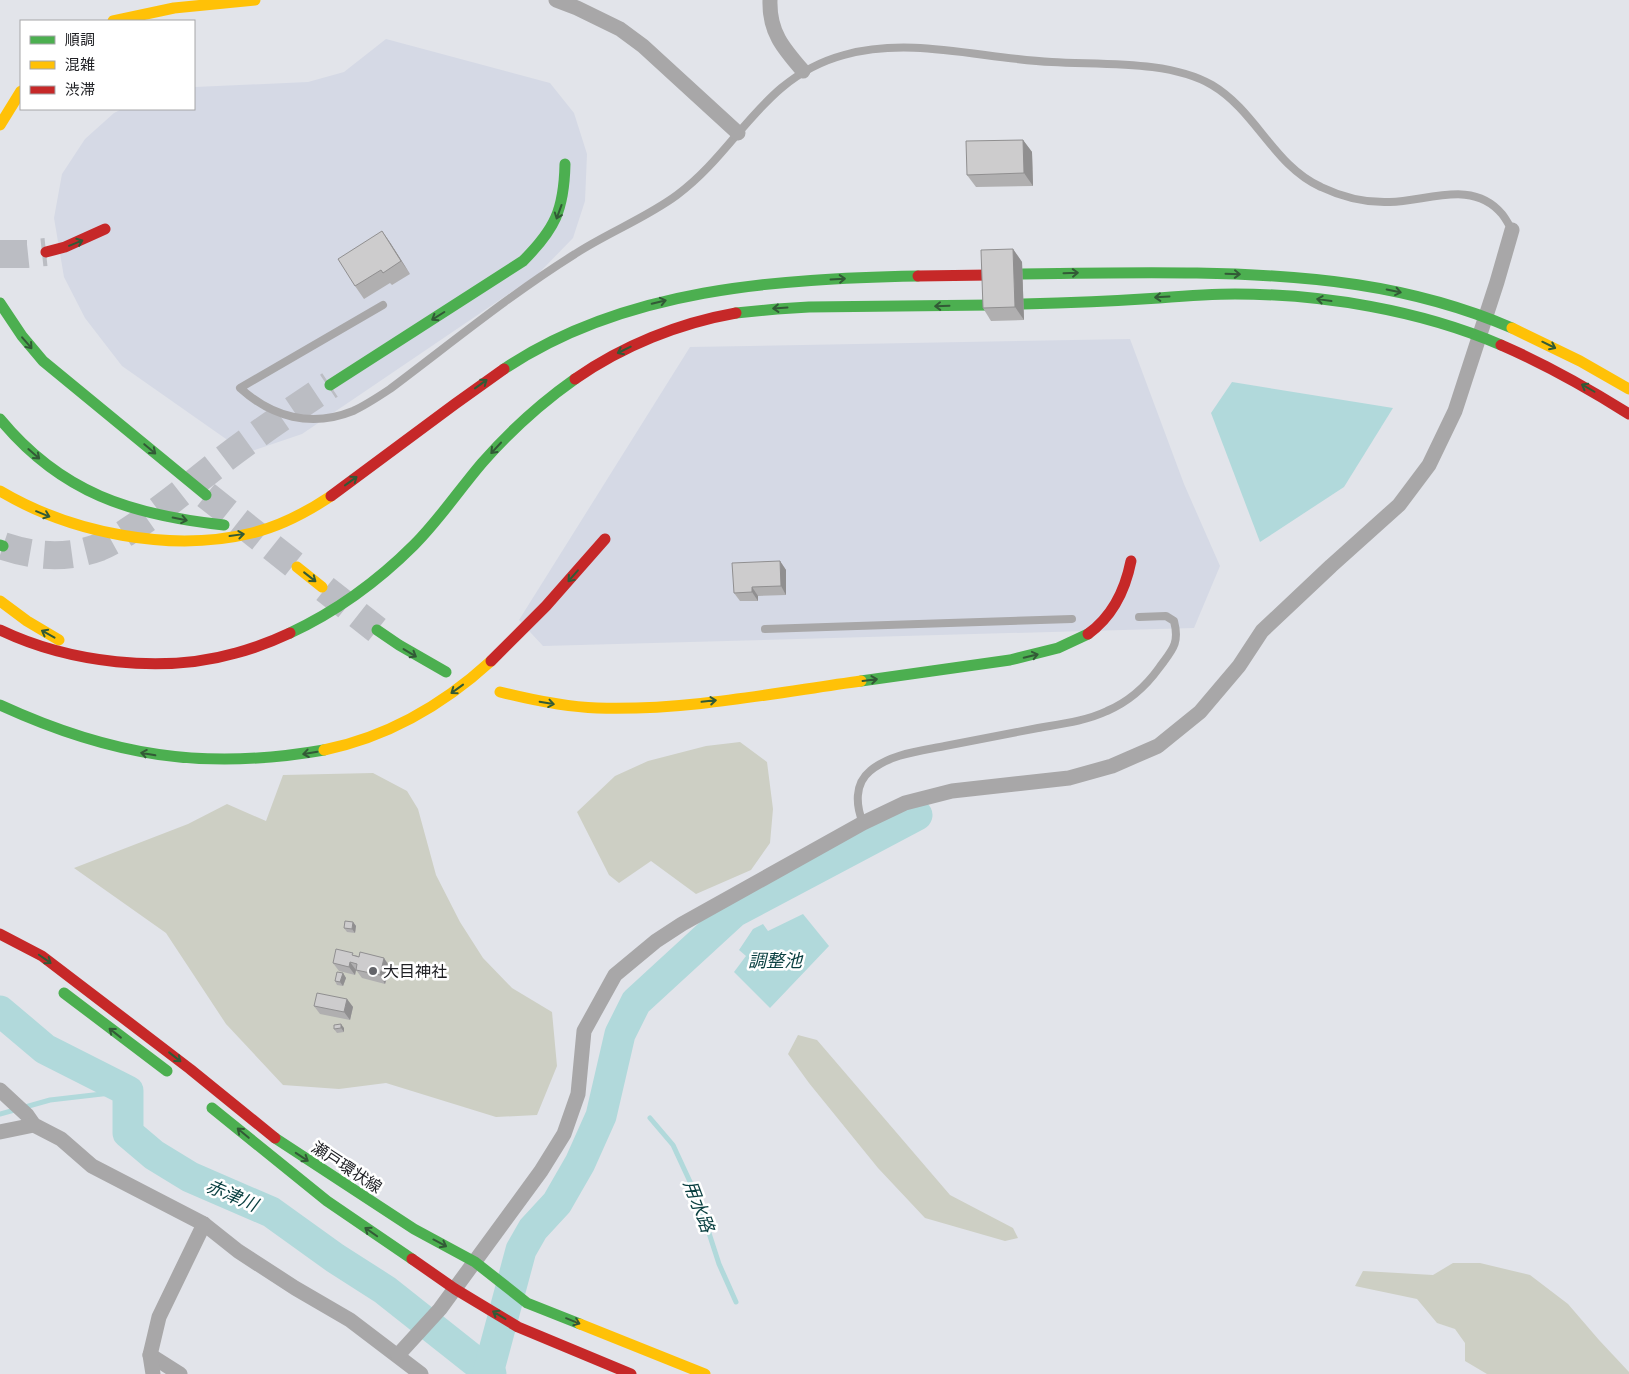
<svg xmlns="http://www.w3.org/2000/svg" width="1629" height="1374" viewBox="0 0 1629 1374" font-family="Merriweather,'Noto Sans JP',serif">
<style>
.built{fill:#d5d9e5}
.green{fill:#cdcfc4}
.water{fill:#b1d9db}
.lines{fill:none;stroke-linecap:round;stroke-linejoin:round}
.stream{stroke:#b1d9db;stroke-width:5}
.river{stroke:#b1d9db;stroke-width:31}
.highway-tunnel{stroke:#bbbdc3;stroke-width:28;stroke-dasharray:28 14;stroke-linecap:butt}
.lane{stroke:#a8a7a8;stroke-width:8}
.street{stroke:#a8a7a8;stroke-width:15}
.fast{stroke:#4caf50;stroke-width:11}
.slow{stroke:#ffc107;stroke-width:11}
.jam{stroke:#c62828;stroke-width:11}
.wall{fill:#b0afb0}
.shaded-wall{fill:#908f90}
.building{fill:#cdcccd;stroke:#908f90}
.oneway{stroke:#325a36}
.poi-dot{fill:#64656a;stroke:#fff;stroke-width:2}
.labels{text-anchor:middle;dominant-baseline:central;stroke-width:5;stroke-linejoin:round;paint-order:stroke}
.poi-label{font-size:16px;fill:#202125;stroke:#fff;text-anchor:start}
.street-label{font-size:16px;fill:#202125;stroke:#fff}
.water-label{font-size:18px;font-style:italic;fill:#083e3f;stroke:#fff}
</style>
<rect width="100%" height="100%" fill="#e2e4ea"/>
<!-- built -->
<g class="built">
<polygon points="386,39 550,83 574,113 587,154 585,201 573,238 538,274 302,434 246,453 122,366 85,318 64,277 54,218 62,174 85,139 114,113 122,109 194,109 195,87 308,82 344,72"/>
<polygon points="1130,339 1184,484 1220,566 1194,628 543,646 519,620 690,347"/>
</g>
<!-- green -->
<g class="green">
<polygon points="740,742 767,762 773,809 770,843 751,870 696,894 651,861 619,883 609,875 577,812 615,776 648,761 706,746"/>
<polygon points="373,773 407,791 418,809 436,875 460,922 483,958 512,988 552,1012 557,1066 537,1115 496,1117 386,1083 339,1089 283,1085 226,1024 166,933 74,868 188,824 227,804 266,821 283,775"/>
<polygon points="798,1035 817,1040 950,1195 1013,1228 1018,1238 1005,1241 925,1218 878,1168 809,1083 788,1054"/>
<polygon points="1453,1263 1480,1263 1530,1275 1568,1304 1599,1340 1629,1372 1629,1374 1487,1374 1465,1361 1465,1343 1455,1329 1437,1323 1417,1299 1355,1286 1363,1271 1433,1275"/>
</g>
<!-- water -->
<g class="water">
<polygon points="1232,382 1393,408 1344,487 1260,542 1211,413"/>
<polygon points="803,914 829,946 770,1008 734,972 746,956 739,950 753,929 763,924 768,931"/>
</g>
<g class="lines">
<!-- stream -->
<g class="stream">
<polyline points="0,1114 50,1100 128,1091"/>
<polyline points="650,1118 673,1145 698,1199 719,1264 736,1302"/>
</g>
<!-- river -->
<g class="river">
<polyline points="0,1011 45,1049 128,1091 128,1133 154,1155 190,1177 271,1212 335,1258 385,1290 491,1374"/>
<polyline points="488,1373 521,1250 533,1229 557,1203 580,1163 601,1116 620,1034 636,1002 734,912 917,815"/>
</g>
<!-- highway-tunnel -->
<g class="highway-tunnel">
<polyline points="0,254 27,254 46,252"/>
<polyline points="206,495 297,567"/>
<path d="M3,546C36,557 67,559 100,547C114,541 127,532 139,524C165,506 190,486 215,466C252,437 291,411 330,385"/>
<polyline points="325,589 377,630"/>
</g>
<!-- lane -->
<g class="lane">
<path d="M383,305L240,388C272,417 311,428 353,411C366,405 378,397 390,389C450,344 511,294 575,254C607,233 646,218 677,195C739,149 762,77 844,55C912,36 983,59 1052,62C1101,65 1169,60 1212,85C1256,111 1274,166 1321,187C1342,197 1367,203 1390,202C1428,201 1473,179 1502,214C1506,219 1509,225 1512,230"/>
<polyline points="765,629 1072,619"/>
<path d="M863,823C856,806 854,784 870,771C890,754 920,751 945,746C976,740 1007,734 1038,728C1061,724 1086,721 1107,711C1128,702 1146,686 1159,668C1172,650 1180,644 1174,621L1166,616L1139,617"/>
</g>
<!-- street -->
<g class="street">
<polyline points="556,0 577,8 620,29 643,46 738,133"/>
<path d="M770,0C769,32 783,48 803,71"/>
<polyline points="0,1090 27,1115 34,1125 61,1139 92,1166 204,1224 238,1251 295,1288 350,1320 421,1374"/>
<polyline points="0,1132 34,1125"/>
<polyline points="150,1355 180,1374"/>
<polyline points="398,1355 440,1309 541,1171 564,1134 578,1094 584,1031 615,975 656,941 682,924 863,823 905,803 952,791 1069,778 1112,766 1158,746 1200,712 1239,666 1262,631 1331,566 1399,505 1429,465 1455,411 1497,282 1512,230"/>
<polyline points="153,1374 150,1355 159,1317 204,1224"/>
</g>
<!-- fast -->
<g class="fast">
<path d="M1022,274C1080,273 1138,272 1197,273C1307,275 1410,284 1512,328"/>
<polyline points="0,303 22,336 43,361 206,495"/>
<path d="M1023,304C1068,303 1114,301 1159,298C1184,296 1209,294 1235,294C1322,294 1420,310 1501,345"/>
<polyline points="736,313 777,309 809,307 991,305"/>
<path d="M504,369C625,288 777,279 918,276"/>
<path d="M330,385L523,261C555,229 564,210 565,164"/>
<path d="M0,419C61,493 131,515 224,525"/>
<polyline points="0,545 3,546"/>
<polyline points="377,630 399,645 446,672"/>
<path d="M290,633C335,612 379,580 414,545C439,520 459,490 482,463C510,431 541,403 575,379"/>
<polyline points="861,681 1010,660 1058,648 1088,634"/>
<path d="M0,705C111,756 204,771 324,750"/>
<polyline points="64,993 167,1071"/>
<polyline points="212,1108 327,1201 412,1259"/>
<polyline points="275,1138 414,1229 475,1262 527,1303 580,1324"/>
</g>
<!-- slow -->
<g class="slow">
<polyline points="113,21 174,8 255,0"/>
<polyline points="0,125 21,91"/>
<polyline points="1512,328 1580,361 1629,389"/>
<path d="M0,491C71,533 171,553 252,533C281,526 307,512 331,496"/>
<polyline points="297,567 322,587"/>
<polyline points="0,601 27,621 59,640"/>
<path d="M500,692C532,700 564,707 597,708C685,711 774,693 861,681"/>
<path d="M324,750C387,737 444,704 491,661"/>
<polyline points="580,1324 705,1374"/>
</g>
<!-- jam -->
<g class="jam">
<polyline points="46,252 65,247 105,229"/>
<polyline points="918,276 990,275"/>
<path d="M1501,345C1547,365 1586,387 1629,414"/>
<path d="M575,379C622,346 679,323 736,313"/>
<polyline points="331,496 455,404 504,369"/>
<path d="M0,630C69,663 163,674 236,653C255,648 273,641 290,633"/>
<path d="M1088,634C1113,616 1125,591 1131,561"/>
<polyline points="491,661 546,606 605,539"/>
<polyline points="0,934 42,956 190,1069 275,1138"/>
<polyline points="412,1259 455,1289 518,1327 631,1374"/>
</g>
</g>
<!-- wall -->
<g class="wall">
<polygon points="1023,140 1032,152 1033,186 976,187 967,175"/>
<polygon points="382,231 391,244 410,274 392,285 390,283 364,299 355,286"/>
<polygon points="1013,249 1022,262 1024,320 991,321 983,308"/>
<polygon points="780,561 786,570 786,595 758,596 758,601 740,601 734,593"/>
<polygon points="353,922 356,926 355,933 347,932 344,928"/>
<polygon points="355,955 390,967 385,984 362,978 356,970 355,975 339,971 333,963"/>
<polygon points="343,973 346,978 343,986 337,985 335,981"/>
<polygon points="347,999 353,1007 350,1020 320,1014 314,1006"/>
<polygon points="344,1028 344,1032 337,1033 334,1029"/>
</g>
<!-- shaded-wall -->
<g class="shaded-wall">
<polygon points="1023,140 1032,152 1033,186 1024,173"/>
<polygon points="382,231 391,244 410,274 401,261"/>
<polygon points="1013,249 1022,262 1024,320 1015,307"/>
<polygon points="780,561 786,570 786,595 781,586"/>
<polygon points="752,587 758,596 758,601 752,592"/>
<polygon points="353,922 356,926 355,933 352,929"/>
<polygon points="384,958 390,967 385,984 380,975"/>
<polygon points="350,962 356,970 355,975 349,967"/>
<polygon points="343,973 346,978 343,986 340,982"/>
<polygon points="347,999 353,1007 350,1020 344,1012"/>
<polygon points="341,1024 344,1028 344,1032 341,1028"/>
</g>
<!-- building -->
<g class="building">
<polygon points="1023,140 1024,173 967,175 966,141"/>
<polygon points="382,231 401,261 383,273 381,270 355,286 338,259"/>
<polygon points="1013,249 1015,307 983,308 981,250"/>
<polygon points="780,561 781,586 752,587 752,592 734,593 732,563"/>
<polygon points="345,921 353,922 352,929 344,928"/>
<polygon points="336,949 353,953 352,955 359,957 360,952 384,958 380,975 356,970 357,964 350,962 349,967 333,963"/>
<polygon points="337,972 343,973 340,982 335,981"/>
<polygon points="317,993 347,999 344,1012 314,1006"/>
<polygon points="341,1024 341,1028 334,1029 334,1025"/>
</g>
<!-- one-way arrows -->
<defs><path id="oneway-shaft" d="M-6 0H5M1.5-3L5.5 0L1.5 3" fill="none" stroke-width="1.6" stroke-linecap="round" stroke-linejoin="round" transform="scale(1.25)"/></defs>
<g class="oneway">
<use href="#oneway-shaft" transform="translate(559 212) rotate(110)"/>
<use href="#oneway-shaft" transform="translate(76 243) rotate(-22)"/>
<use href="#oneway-shaft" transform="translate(1071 273) rotate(-2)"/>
<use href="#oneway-shaft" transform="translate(1233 274) rotate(2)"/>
<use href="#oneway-shaft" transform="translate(838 279) rotate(-3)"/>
<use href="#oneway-shaft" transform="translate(1394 291) rotate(12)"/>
<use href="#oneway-shaft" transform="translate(1162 297) rotate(177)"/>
<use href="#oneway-shaft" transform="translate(1324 300) rotate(-172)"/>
<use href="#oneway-shaft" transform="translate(659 302) rotate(-14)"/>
<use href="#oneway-shaft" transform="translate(942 306) rotate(178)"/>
<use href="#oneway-shaft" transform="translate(780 308) rotate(176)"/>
<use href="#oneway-shaft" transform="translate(438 316) rotate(148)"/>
<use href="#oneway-shaft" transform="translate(27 343) rotate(49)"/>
<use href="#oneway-shaft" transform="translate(1549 345) rotate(26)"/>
<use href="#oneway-shaft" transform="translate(624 350) rotate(154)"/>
<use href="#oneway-shaft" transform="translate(481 384) rotate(-36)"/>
<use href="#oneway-shaft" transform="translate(1588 388) rotate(-150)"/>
<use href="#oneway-shaft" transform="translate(496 448) rotate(133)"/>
<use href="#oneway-shaft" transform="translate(150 449) rotate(40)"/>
<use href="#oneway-shaft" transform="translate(34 454) rotate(41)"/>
<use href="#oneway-shaft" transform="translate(351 481) rotate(-36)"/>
<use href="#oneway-shaft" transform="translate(43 514) rotate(22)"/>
<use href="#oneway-shaft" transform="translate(180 519) rotate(11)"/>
<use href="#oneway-shaft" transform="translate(237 535) rotate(-8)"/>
<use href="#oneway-shaft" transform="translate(573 576) rotate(131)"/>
<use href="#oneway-shaft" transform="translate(310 577) rotate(38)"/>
<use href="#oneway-shaft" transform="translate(48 634) rotate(-151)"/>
<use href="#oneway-shaft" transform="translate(410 653) rotate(31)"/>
<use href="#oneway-shaft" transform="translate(1031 656) rotate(-14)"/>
<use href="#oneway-shaft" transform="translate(870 680) rotate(-7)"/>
<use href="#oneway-shaft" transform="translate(457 689) rotate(144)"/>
<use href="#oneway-shaft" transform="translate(709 701) rotate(-6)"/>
<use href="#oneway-shaft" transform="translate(547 703) rotate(10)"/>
<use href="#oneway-shaft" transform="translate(310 753) rotate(171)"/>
<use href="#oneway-shaft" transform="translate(148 754) rotate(-170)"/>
<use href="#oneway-shaft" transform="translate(45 959) rotate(35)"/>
<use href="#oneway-shaft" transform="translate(115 1033) rotate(-142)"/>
<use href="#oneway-shaft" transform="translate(175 1057) rotate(38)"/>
<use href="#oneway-shaft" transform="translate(243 1133) rotate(-140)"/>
<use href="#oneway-shaft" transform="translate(302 1157) rotate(33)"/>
<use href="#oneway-shaft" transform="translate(371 1232) rotate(-145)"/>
<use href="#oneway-shaft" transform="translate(440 1243) rotate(28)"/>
<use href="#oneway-shaft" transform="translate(499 1315) rotate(-149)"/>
<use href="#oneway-shaft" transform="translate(573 1321) rotate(22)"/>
</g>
<!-- markers -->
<circle class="poi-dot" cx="373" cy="971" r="5"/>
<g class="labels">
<!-- poi labels -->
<g class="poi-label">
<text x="383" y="971">大目神社</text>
</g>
<!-- street labels -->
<g class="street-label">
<text transform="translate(347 1167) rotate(33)">瀬戸環状線</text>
</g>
<!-- water labels -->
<g class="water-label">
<text x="775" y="960">調整池</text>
<text transform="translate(232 1195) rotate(23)">赤津川</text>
<text transform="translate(699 1206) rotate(69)">用水路</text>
</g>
</g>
<!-- legend -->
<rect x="20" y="20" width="175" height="90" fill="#ffffff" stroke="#a6a6a8"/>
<rect x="30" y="36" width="25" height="8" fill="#4caf50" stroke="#a6a6a8"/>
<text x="65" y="45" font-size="15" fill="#202125">順調</text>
<rect x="30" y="61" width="25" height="8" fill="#ffc107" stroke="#a6a6a8"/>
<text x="65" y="70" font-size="15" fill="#202125">混雑</text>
<rect x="30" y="86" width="25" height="8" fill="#c62828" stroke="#a6a6a8"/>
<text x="65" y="95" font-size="15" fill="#202125">渋滞</text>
</svg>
